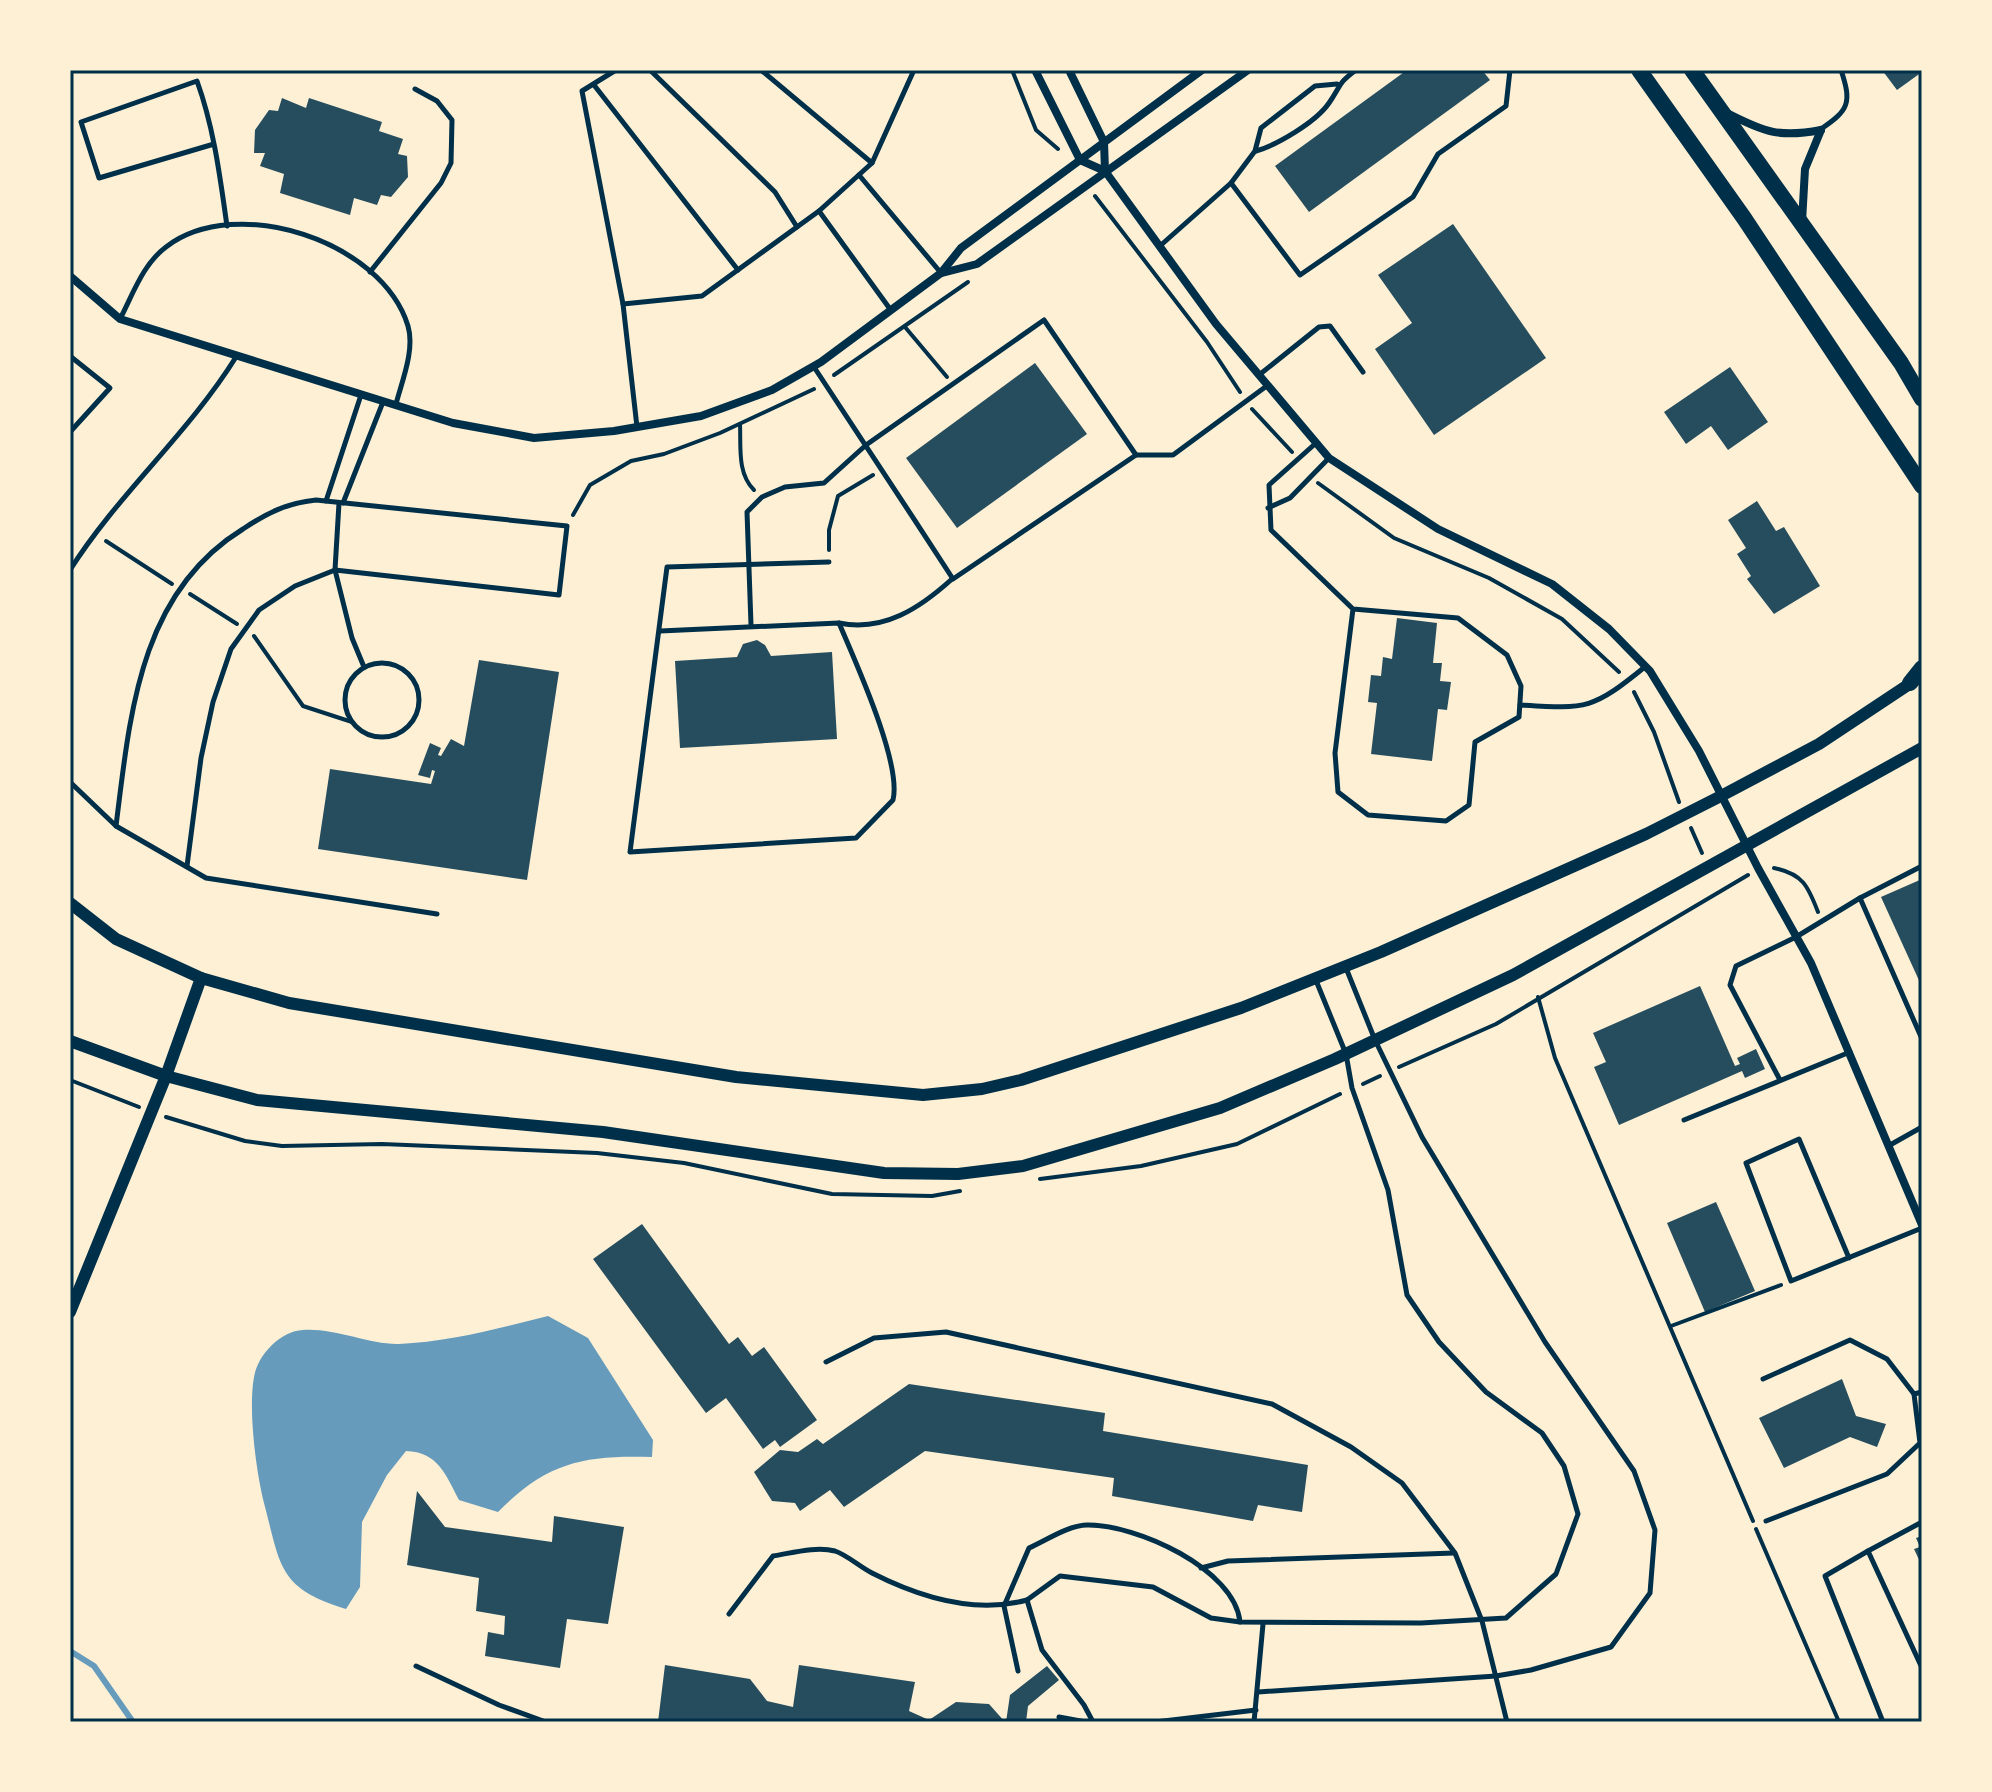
<svg xmlns="http://www.w3.org/2000/svg" width="1992" height="1792" viewBox="0 0 1992 1792" font-family="Karla,sans-serif">
<style>
.water{fill:#669bbc}
.lines{fill:none;stroke-linecap:round;stroke-linejoin:round}
.stream{stroke:#669bbc;stroke-width:6}
.building{fill:#264d5e}
.path{stroke:#003049;stroke-width:4}
.service{stroke:#003049;stroke-width:5}
.minor{stroke:#003049;stroke-width:8}
.tertiary{stroke:#003049;stroke-width:12}
.primary{stroke:#003049;stroke-width:16}
.neatline{fill:none;stroke:#003049;stroke-width:3}
</style>
<rect width="100%" height="100%" fill="#fdf0d5"/>
<!-- water -->
<path class="water" d="M548,1316L588,1338L653,1440L652,1457C584,1455 547,1462 498,1512L459,1500C446,1475 438,1452 406,1451L387,1475L362,1522L360,1587L346,1609C278,1588 281,1567 264,1503C256,1471 248,1410 254,1377C258,1354 281,1331 303,1330C335,1328 371,1345 399,1344C449,1342 500,1328 548,1316Z"/>
<g class="lines">
<!-- stream -->
<polyline class="stream" points="70,1651 94,1666 133,1722"/>
</g>
<!-- building -->
<g class="building">
<polygon points="1407,70 1482,70 1490,80 1309,212 1275,166"/>
<polygon points="1882,70 1922,70 1922,72 1897,90"/>
<polygon points="282,98 306,108 309,98 382,122 379,131 403,139 398,154 407,156 408,177 391,197 381,195 377,205 354,198 350,215 280,193 284,174 260,166 265,153 254,153 255,130 269,110 278,111"/>
<polygon points="1453,224 1546,358 1434,435 1375,349 1412,323 1378,275"/>
<polygon points="1035,363 1087,434 957,528 906,458"/>
<polygon points="1730,367 1768,422 1728,450 1711,426 1686,444 1664,412"/>
<polygon points="1757,501 1776,531 1784,527 1820,586 1774,614 1747,579 1751,576 1737,554 1746,548 1728,520"/>
<polygon points="1397,618 1437,623 1433,663 1442,663 1440,681 1451,682 1447,710 1438,709 1432,761 1371,754 1377,703 1368,702 1371,675 1381,676 1383,657 1392,659"/>
<polygon points="757,640 765,645 771,656 832,652 837,739 680,748 675,661 737,657 743,644"/>
<polygon points="479,660 559,672 527,880 318,849 330,769 431,784 435,771 432,770 430,778 418,775 430,743 441,748 438,755 441,756 451,739 464,746"/>
<polygon points="1922,879 1922,987 1881,897"/>
<polygon points="1700,986 1735,1066 1740,1064 1737,1058 1756,1049 1765,1069 1745,1078 1742,1071 1619,1125 1594,1067 1606,1062 1593,1033"/>
<polygon points="1716,1202 1755,1291 1705,1312 1667,1223"/>
<polygon points="642,1224 729,1344 738,1337 752,1356 764,1347 817,1420 780,1447 775,1440 763,1449 726,1398 706,1413 593,1259"/>
<polygon points="1842,1379 1856,1416 1886,1424 1877,1447 1850,1437 1784,1468 1759,1418"/>
<polygon points="909,1384 1105,1413 1103,1431 1308,1465 1302,1512 1258,1505 1253,1521 1112,1496 1114,1478 925,1451 844,1507 830,1490 800,1511 795,1503 772,1501 754,1472 780,1450 798,1452 817,1439 823,1444"/>
<polygon points="417,1491 445,1527 552,1542 554,1516 624,1527 608,1624 567,1619 560,1668 485,1656 488,1632 504,1635 505,1616 476,1611 479,1578 407,1565"/>
<polygon points="1922,1536 1922,1566 1914,1549 1920,1547 1916,1538"/>
<polygon points="665,1665 750,1679 767,1701 793,1707 799,1665 915,1682 909,1711 929,1720 956,1702 989,1704 1005,1722 658,1722"/>
<polygon points="1047,1666 1059,1680 1028,1706 1026,1722 1006,1722 1010,1695"/>
</g>
<g class="lines">
<!-- path -->
<g class="path">
<polyline points="1012,70 1036,130 1058,149"/>
<polyline points="1095,196 1207,342 1240,392"/>
<polyline points="905,327 947,377"/>
<polyline points="834,375 968,282"/>
<polyline points="1252,409 1292,452"/>
<path d="M740,424C741,447 737,473 754,490"/>
<polyline points="1318,483 1394,538 1489,578 1562,619 1619,672"/>
<polyline points="573,515 590,485 631,461 664,454 720,433 814,389"/>
<polyline points="106,541 172,584"/>
<polyline points="829,550 829,530 838,496 873,475"/>
<polyline points="190,594 237,624"/>
<polyline points="254,636 303,706 352,722"/>
<polyline points="1634,692 1654,732 1679,802"/>
<polyline points="1691,828 1702,853"/>
<path d="M1774,868C1803,874 1808,886 1818,912"/>
<polyline points="1538,997 1555,1058 1753,1521"/>
<polyline points="1399,1067 1496,1024 1748,875"/>
<polyline points="70,1080 139,1107"/>
<polyline points="1363,1084 1380,1076"/>
<polyline points="166,1117 245,1141 282,1146 382,1144 597,1153 684,1163 832,1194 932,1196 960,1191"/>
<polyline points="1040,1179 1141,1166 1237,1144 1340,1094"/>
<polyline points="1671,1326 1781,1285"/>
<polyline points="1756,1529 1839,1722"/>
</g>
<!-- service -->
<g class="service">
<polyline points="616,70 582,91 623,304"/>
<polyline points="650,70 775,192 797,227"/>
<polyline points="761,70 872,163"/>
<polyline points="594,85 738,270"/>
<path d="M1821,129C1849,110 1852,103 1841,70"/>
<path d="M214,144L99,178L81,122L197,81C214,128 220,177 227,226"/>
<path d="M1256,151C1277,145 1316,122 1329,103C1341,86 1337,84 1356,70"/>
<polyline points="859,175 941,273"/>
<polyline points="1231,183 1300,275 1413,197 1438,154 1506,106 1510,70"/>
<polyline points="819,211 890,309"/>
<polyline points="1161,245 1231,183 1255,151 1261,128 1315,86 1337,84"/>
<polyline points="370,272 441,183 451,163 452,120 437,101 415,89"/>
<path d="M120,319C133,294 143,264 166,247C236,193 382,241 408,326C415,350 402,381 396,404"/>
<polyline points="70,356 110,388 70,432"/>
<polyline points="1259,375 1319,327 1330,326 1363,372"/>
<polyline points="637,427 623,304 702,296 819,211 872,163 914,70"/>
<polyline points="1316,443 1269,485 1271,530 1353,609 1458,618 1507,655 1521,686 1519,717 1475,742 1469,805 1446,821 1368,815 1338,792 1335,753 1353,609"/>
<polyline points="1136,455 1173,455 1268,385"/>
<polyline points="326,501 361,395"/>
<polyline points="339,503 335,570 352,638 364,667"/>
<polyline points="343,503 383,402"/>
<polyline points="1268,508 1290,498 1329,458"/>
<path d="M829,562L667,567L630,852L856,838L893,800C902,763 855,661 839,623"/>
<path d="M70,570C118,494 188,434 236,357"/>
<path d="M751,625L747,512L762,497L785,487L824,483L866,445L1044,320L1136,455L953,579C907,508 860,437 814,367"/>
<path d="M660,631L839,623C884,632 920,608 952,579"/>
<circle cx="382" cy="700" r="37"/>
<path d="M1520,705C1587,709 1592,710 1646,666"/>
<polyline points="70,782 116,826 206,878 437,914"/>
<path d="M116,826C130,715 139,593 243,529C267,513 287,503 316,500L567,526L559,595L335,570L295,586L259,610L231,649L213,702L201,758L187,866"/>
<polyline points="1860,898 1922,866"/>
<polyline points="1780,1080 1730,985 1736,966 1796,937 1860,898 1922,1039"/>
<polyline points="1684,1120 1850,1052"/>
<polyline points="1890,1145 1922,1127"/>
<polyline points="1849,1258 1799,1139 1746,1163 1791,1281 1922,1228"/>
<polyline points="826,1362 874,1338 946,1332 1272,1404 1351,1447 1402,1483 1455,1553 1482,1621 1507,1722"/>
<polyline points="1763,1379 1850,1340 1887,1359 1914,1394"/>
<polyline points="1766,1521 1887,1474 1920,1443 1914,1394 1922,1392"/>
<polyline points="1922,1522 1868,1551 1922,1668"/>
<polyline points="1868,1551 1825,1576 1883,1722"/>
<polyline points="1201,1568 1228,1561 1454,1553"/>
<path d="M729,1614L773,1556C792,1553 816,1546 835,1551C847,1555 860,1567 872,1573C919,1597 975,1614 1027,1600"/>
<polyline points="416,1666 499,1705 546,1722"/>
<path d="M1018,1671L1004,1606L1029,1548C1045,1541 1069,1525 1087,1525C1136,1524 1235,1569 1240,1622L1421,1623L1506,1618L1556,1574L1578,1514L1564,1466L1542,1433L1486,1392L1439,1342L1407,1295L1388,1190L1352,1088L1346,1054L1315,978"/>
<polyline points="1258,1692 1496,1676 1531,1670 1611,1647 1650,1593 1655,1530 1634,1471 1545,1342 1422,1137 1375,1040 1346,968"/>
<polyline points="1059,1717 1086,1722"/>
<polyline points="1093,1722 1084,1705 1042,1650 1027,1600 1060,1576 1153,1587 1211,1618 1240,1622"/>
<polyline points="1155,1722 1256,1710"/>
<polyline points="1254,1722 1263,1624"/>
</g>
<!-- minor -->
<g class="minor">
<polyline points="1035,70 1080,160 1105,171 1216,324 1329,458 1438,529 1552,584 1609,629 1650,671 1699,751 1758,868 1811,963 1922,1225"/>
<polyline points="1069,70 1104,142 1105,171"/>
<path d="M1727,113C1764,132 1779,138 1821,130"/>
<polyline points="1802,222 1805,169 1821,130"/>
<polyline points="942,273 977,264 1248,70"/>
<polyline points="70,276 120,319 453,423 534,438 614,431 701,416 772,390 821,362 941,273 961,248 1202,70"/>
</g>
<!-- tertiary -->
<g class="tertiary">
<polyline points="70,903 116,939 201,978 289,1003 736,1077 923,1095 982,1089 1021,1080 1241,1008 1381,952 1646,834 1721,796 1819,744 1917,679"/>
<polyline points="70,1041 166,1076 257,1100 603,1132 884,1173 958,1174 1023,1166 1220,1108 1335,1059 1513,975 1922,748"/>
<polyline points="70,1312 166,1076 201,978"/>
</g>
<!-- primary -->
<g class="primary">
<polyline points="1639,70 1744,218 1922,486"/>
<polyline points="1692,70 1901,363 1922,399"/>
<polyline points="1910,683 1922,668"/>
</g>
</g>
<!-- border -->
<rect width="1992" height="1792" fill="none" stroke="#fdf0d5" stroke-width="144"/>
<rect x="72" y="72" width="1848" height="1648" class="neatline"/>
</svg>
